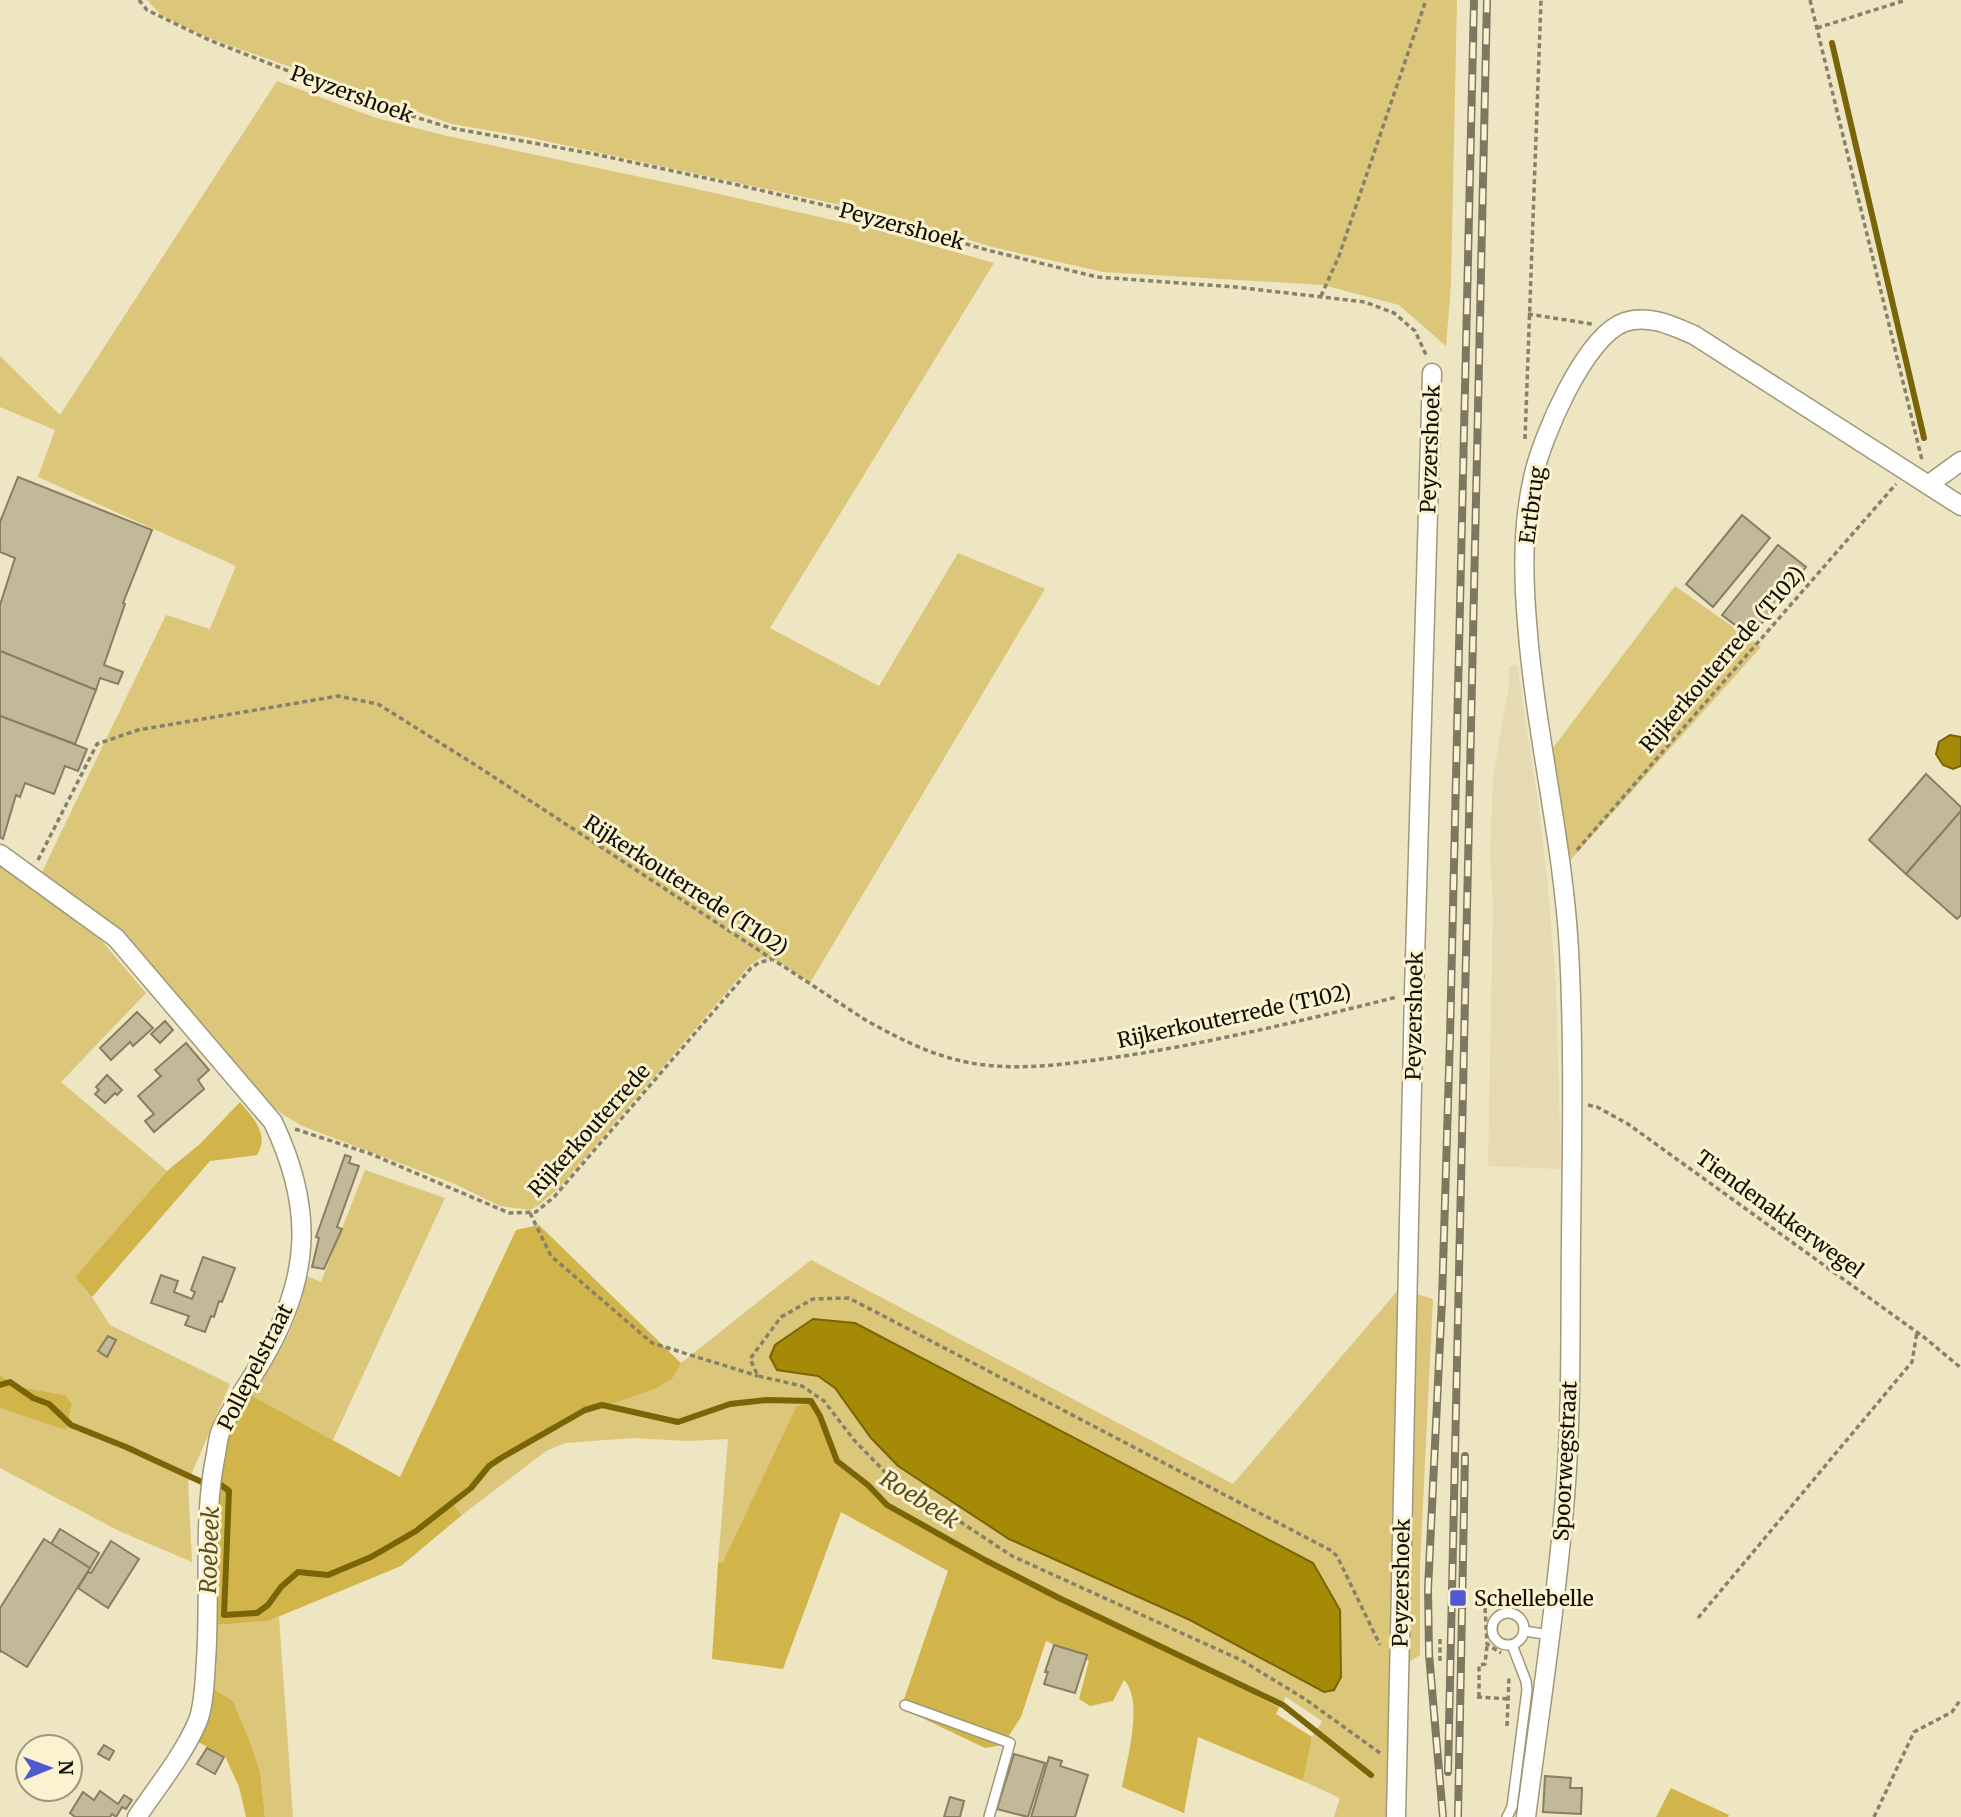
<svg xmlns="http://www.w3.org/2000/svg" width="1961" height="1817" viewBox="0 0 1961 1817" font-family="Merriweather,serif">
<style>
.built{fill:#e5dab1}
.green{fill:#dbc67a;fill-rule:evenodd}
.forest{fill:#d1b54a}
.water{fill:#a58a08;stroke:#796507;stroke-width:2}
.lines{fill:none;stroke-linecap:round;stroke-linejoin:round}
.stream{stroke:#796507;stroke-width:6}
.building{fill:#c2b999;stroke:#877f60;stroke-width:2}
.lane-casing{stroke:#a09878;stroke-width:12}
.street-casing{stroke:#a09878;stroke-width:21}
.path{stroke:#87816a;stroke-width:3.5;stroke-dasharray:5 3.5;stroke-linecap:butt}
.lane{stroke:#fff;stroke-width:9}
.street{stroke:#fff;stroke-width:18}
.rail-casing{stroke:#7d7862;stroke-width:8}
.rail{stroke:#fbf2d0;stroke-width:5;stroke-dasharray:16;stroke-linecap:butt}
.poi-dot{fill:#505ad0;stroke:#fbf2d0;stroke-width:2.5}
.labels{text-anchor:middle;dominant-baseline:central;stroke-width:6;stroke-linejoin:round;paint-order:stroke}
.street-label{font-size:21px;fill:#110e04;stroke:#fbf2d0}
.poi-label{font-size:21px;fill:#110e04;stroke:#fbf2d0;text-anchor:start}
.water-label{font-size:23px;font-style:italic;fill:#594d21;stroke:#fbf2d0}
</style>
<rect width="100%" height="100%" fill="#eee5c3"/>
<!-- built -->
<polygon class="built" points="1517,665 1538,802 1547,876 1556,987 1561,1169 1488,1166 1493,907 1490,854 1493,777 1509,684 1509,666"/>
<!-- green -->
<g class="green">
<polygon points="147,0 1457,0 1451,284 1446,346 1399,305 1323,285 1103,272 992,247 896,217 527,137 452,124 206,37 161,15"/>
<polygon points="277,81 376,118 447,136 683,186 877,230 994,263 770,628 879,686 958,553 1045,589 810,983 777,961 762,957 749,966 560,1187 539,1205 530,1210 500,1206 455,1184 302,1126 282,1114 264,1099 155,970 114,925 42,872 166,615 210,629 236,566 38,477 55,430 0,407 0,356 60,415"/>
<polygon points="1675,586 1761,647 1567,864 1550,752"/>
<polygon points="0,863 96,934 146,993 61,1082 167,1171 75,1277 92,1297 110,1325 230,1384 188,1482 192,1562 119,1531 0,1468 0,1408 66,1429 72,1404 65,1395 15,1386 0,1375"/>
<path d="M365,1170L445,1198L333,1440L251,1395C280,1353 297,1327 307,1276L321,1282Z"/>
<path d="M811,1260L1233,1484L1399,1289L1433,1299L1420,1565V1655L1392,1672L1387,1817H1334L1340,1798L1303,1781L1312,1737L1322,1721L1286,1697L1279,1708L1208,1669L1124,1630L985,1560L887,1505L868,1485L837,1461L820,1416L796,1407L723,1563H718L728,1439L688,1441L633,1438L565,1443L546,1451L462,1515L455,1507L457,1496L502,1455L579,1410L604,1407L655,1389L672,1379L681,1363ZM818,1376L1341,1677L1324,1692L1190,1620L1009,1539L898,1466L871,1438L836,1388Z"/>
<polygon points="279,1617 293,1817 265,1817 260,1771 249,1739 233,1701 211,1687 215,1625 268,1621"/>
</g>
<!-- forest -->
<g class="forest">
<path d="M240,1102C253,1118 270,1134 257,1155L210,1161L92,1297L75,1277L167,1171L200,1144Z"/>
<polygon points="539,1225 681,1363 672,1379 655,1389 604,1407 579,1410 502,1455 457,1496 455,1507 462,1515 401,1566 268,1621 215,1625 219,1473 230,1431 251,1395 400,1477 516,1230"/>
<polygon points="0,1375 15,1386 65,1395 72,1404 66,1430 0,1408"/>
<path d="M811,1401L820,1416L837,1461L868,1485L887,1505L985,1560L1124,1630L1208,1669L1279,1708L1276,1714L1312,1737L1303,1781L1198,1737L1184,1813L1122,1787C1127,1759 1144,1701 1124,1680L1113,1701L1090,1706L1079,1699L1089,1661L1046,1641L1021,1717L1003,1745L985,1748L901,1708L948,1571L841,1512L783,1669L712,1659L718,1563L723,1562L796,1407Z"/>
<polygon points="211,1687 233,1701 249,1739 260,1771 265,1817 246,1817 239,1787 225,1756 198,1742"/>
<polygon points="1671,1788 1729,1815 1728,1817 1656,1817"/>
</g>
<!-- water -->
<g class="water">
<polygon points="1950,735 1961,737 1961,766 1953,769 1943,765 1936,754 1939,742"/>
<polygon points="813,1319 855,1323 1313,1563 1340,1610 1341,1677 1334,1690 1324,1692 1190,1620 1009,1539 898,1466 871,1438 835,1388 818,1376 777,1370 770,1357 775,1345"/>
</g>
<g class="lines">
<!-- stream -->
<g class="stream">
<polyline points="1832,43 1924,438"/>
<polyline points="0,1385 10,1382 33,1398 49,1404 71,1425 126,1447 204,1483"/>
<polyline points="221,1485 229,1491 224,1615 257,1613 268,1605 281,1587 298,1572 328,1575 371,1557 416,1531 471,1488 489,1466 501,1458 585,1410 602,1405 678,1422 730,1404 767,1400 811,1401 820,1416 837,1461 868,1485 887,1505 985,1560 1059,1598 1283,1705 1371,1775"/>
</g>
</g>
<!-- building -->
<g class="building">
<polygon points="18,477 152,530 123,603 125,604 104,665 123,672 118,684 100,678 96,690 0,651 0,605 15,558 0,552 0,522"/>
<polygon points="1742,515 1770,538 1713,607 1686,584"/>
<polygon points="1778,545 1806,567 1751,637 1722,615"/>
<polygon points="0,651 96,690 75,744 0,716"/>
<polygon points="0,716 87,749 78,771 65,766 54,794 25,783 20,797 16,795 3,839 0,837"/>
<polygon points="1926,774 1961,807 1961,811 1906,874 1869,840"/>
<polygon points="1961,811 1961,915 1957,919 1906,874"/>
<polygon points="137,1012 153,1028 133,1046 130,1042 111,1060 100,1048"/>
<polygon points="165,1021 173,1030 160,1043 151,1034"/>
<polygon points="186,1043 209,1070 198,1080 204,1089 154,1132 145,1121 154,1114 138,1096 161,1076 155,1070"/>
<polygon points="107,1075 122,1090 117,1095 115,1093 105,1103 95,1094 99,1090 96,1087"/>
<polygon points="345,1155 351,1157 349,1163 359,1166 337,1227 342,1229 324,1269 312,1267 319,1238 316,1237"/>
<polygon points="203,1257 235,1268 222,1302 219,1301 214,1317 211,1316 205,1332 185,1325 189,1316 151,1303 161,1275 178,1281 174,1292 192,1299 195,1292 191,1290"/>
<polygon points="108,1336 116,1340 107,1357 98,1351"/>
<polygon points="60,1529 99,1553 90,1568 51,1544"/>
<polygon points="44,1539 90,1568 27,1667 1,1651 0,1652 0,1608"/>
<polygon points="111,1541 139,1559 108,1608 78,1588 88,1572 91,1573"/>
<polygon points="1054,1645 1087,1655 1075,1693 1044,1684 1048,1672 1045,1672"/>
<polygon points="104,1745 114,1751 109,1760 98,1754"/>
<polygon points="207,1748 224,1757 215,1774 197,1764"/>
<polygon points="1014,1754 1045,1763 1028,1817 997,1809"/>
<polygon points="1049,1757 1062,1761 1060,1766 1088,1775 1075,1817 1031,1817"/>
<polygon points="1545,1776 1571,1778 1570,1788 1582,1788 1581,1814 1543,1812"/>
<polygon points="32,1789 53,1789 45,1801 31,1791"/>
<polygon points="100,1791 118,1804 124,1795 132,1800 126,1809 122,1807 116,1817 112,1814 110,1817 75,1817 70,1813 83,1792 94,1800"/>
<polygon points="950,1797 964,1801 960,1817 944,1817"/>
</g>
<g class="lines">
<defs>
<g id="lane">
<circle cx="1508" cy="1629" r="16"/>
<polyline points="1524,1631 1550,1635"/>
<polyline points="905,1705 1010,1743 989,1817"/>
<polyline points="1507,1817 1512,1807 1527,1690 1526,1681 1512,1645"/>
</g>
<g id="street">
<polyline points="1928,485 1961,461"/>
<path d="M0,854L116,938L273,1122C314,1208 311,1277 263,1359C251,1380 228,1412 220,1433C218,1439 217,1447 216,1454C202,1520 211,1592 206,1660C205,1677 204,1708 197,1723C182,1757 157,1787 137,1817"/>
<polyline points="1396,1817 1414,993 1432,373"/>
<path d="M1526,1817C1540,1711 1556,1604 1565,1497C1572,1412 1570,1325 1571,1240C1572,1143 1574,1046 1569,950C1563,840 1535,732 1527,622C1523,575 1522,525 1533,478C1541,439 1585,335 1625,322C1648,314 1673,326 1694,335L1961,506"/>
</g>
</defs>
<!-- lane casing -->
<use href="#lane" class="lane-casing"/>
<!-- street casing -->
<use href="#street" class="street-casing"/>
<!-- path -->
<g class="path">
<polyline points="139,0 147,10 209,40 376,105 451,128 594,154 738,185 875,217 987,250 1097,277 1235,287 1365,302 1394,313 1415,331 1427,357"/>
<polyline points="1810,0 1922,460"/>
<polyline points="1817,28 1906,0"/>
<polyline points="1321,296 1339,256 1426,0"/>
<polyline points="1528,314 1592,324"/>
<polyline points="1525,439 1541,0"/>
<polyline points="1577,850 1896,484"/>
<path d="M38,860L97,744L138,730L338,696L378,704L477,766L867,1021C906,1042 940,1060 985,1065C1029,1070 1074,1063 1117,1057C1211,1043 1305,1020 1397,997"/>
<polyline points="1588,1105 1597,1107 1628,1124 1925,1338 1961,1368"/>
<polyline points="295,1129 371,1154 509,1213 536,1212 554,1197 751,968 760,962 771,960"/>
<polyline points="530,1213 551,1256 652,1343 758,1376"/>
<polyline points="1485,1608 1487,1644 1501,1653"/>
<polyline points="1698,1618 1912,1362 1917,1332"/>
<polyline points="1440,1639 1440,1664"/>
<polyline points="1477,1697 1509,1699"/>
<polyline points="1479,1697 1479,1665 1485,1664 1487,1646"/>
<polyline points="1507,1726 1509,1677"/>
<polyline points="1380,1753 1305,1699 1241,1660 1012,1556 885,1472 854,1440 824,1401 802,1386 758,1376 750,1359 781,1317 813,1299 849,1298 1330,1550 1337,1556 1380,1645"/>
<polyline points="1874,1817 1914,1732 1952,1712 1961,1699"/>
</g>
<!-- lane -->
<use href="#lane" class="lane"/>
<!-- street -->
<use href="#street" class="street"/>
<defs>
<g id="rail">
<polyline points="1448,1772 1487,0"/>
<polyline points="1443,1817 1429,1654 1428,1589 1442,1300 1450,1037 1474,0"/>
<polyline points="1458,1817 1465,1456"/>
</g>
</defs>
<!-- rail casing -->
<use href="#rail" class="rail-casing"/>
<!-- rail -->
<use href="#rail" class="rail"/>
</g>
<!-- markers -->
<rect class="poi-dot" x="1449" y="1589" width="18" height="18" rx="3.5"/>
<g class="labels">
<!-- street labels -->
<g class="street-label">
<text transform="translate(352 94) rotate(20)">Peyzershoek</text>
<text transform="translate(902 226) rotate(15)">Peyzershoek</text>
<text transform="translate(1430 449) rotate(-88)">Peyzershoek</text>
<text transform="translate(1532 505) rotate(-82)">Ertbrug</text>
<text transform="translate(1722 659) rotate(-49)">Rijkerkouterrede (T102)</text>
<text transform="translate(686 885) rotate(33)">Rijkerkouterrede (T102)</text>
<text transform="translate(1234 1016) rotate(-12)">Rijkerkouterrede (T102)</text>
<text transform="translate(1414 1016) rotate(-89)">Peyzershoek</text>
<text transform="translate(589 1130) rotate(-48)">Rijkerkouterrede</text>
<text transform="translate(1780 1214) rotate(36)">Tiendenakkerwegel</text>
<text transform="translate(255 1367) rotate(-63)">Pollepelstraat</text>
<text transform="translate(1565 1461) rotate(-87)">Spoorwegstraat</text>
<text transform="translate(1401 1583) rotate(-89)">Peyzershoek</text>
</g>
<!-- poi labels -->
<g class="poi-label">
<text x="1474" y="1598">Schellebelle</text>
</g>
<!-- water labels -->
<g class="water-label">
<text transform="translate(920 1499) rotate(32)">Roebeek</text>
<text transform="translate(209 1550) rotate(-88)">Roebeek</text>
</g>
</g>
<!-- north arrow -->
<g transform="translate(49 1768) rotate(89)"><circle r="33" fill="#fbf2d0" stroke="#9d977e" stroke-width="2"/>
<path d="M0-5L12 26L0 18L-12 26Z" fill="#505ad0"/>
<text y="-10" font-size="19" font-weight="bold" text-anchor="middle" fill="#110e04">N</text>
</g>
</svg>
